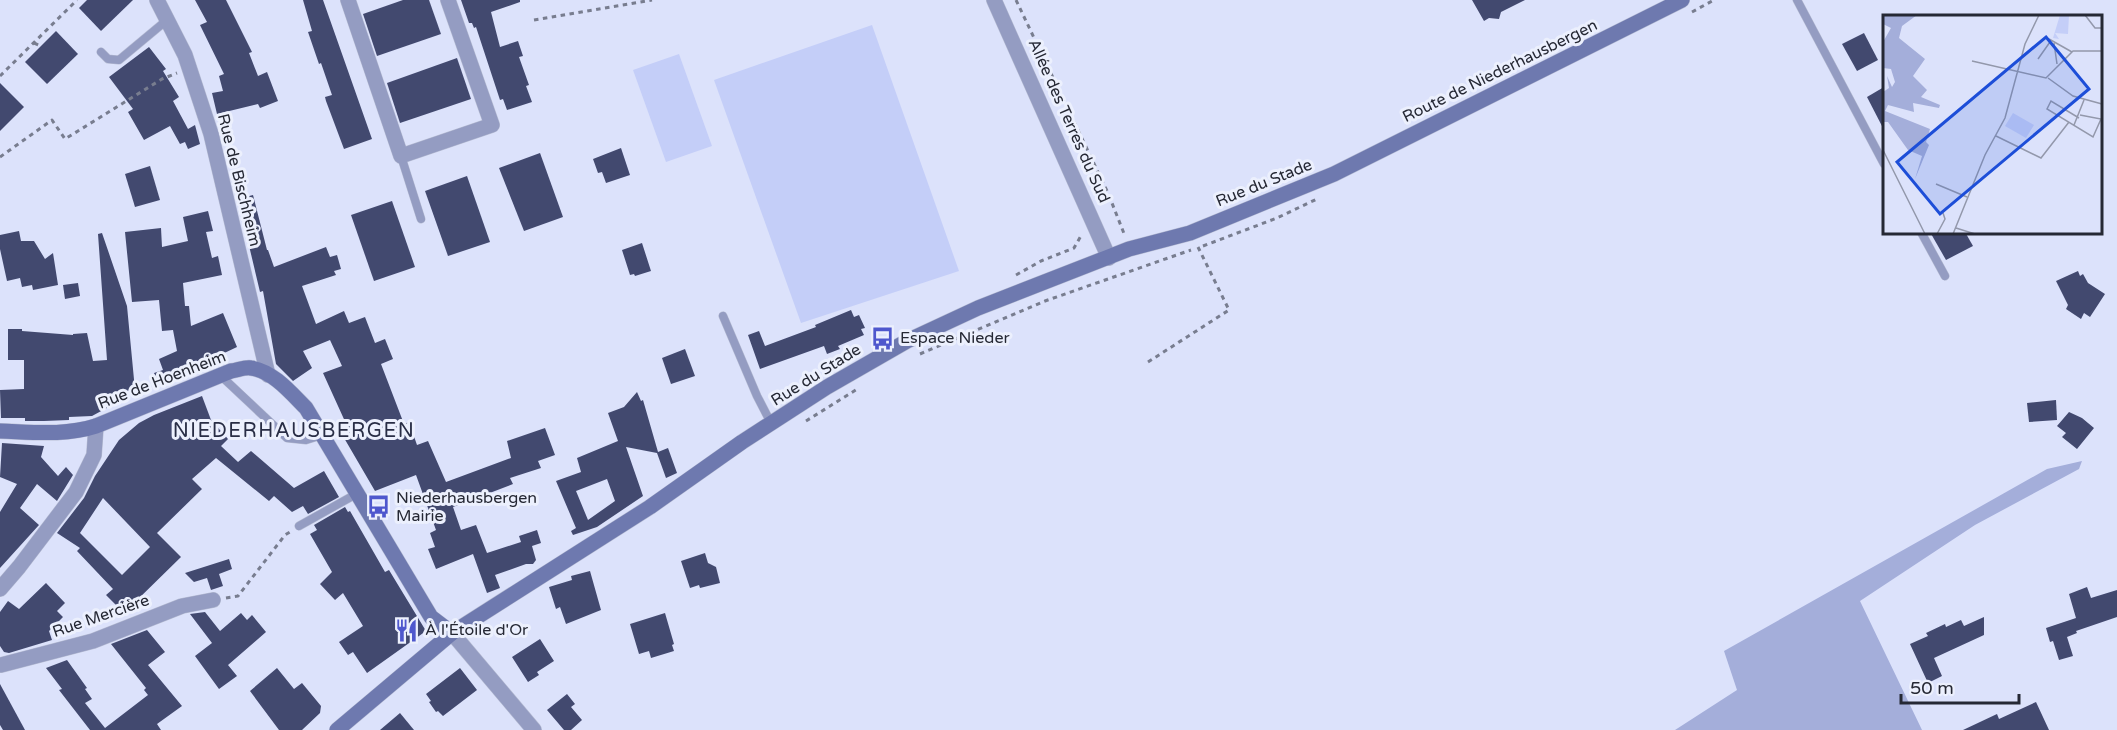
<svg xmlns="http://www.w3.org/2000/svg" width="2117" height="730" viewBox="0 0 2117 730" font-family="'Varela Round',sans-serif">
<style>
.green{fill:#c4cef8}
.forest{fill:#a4aeda}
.building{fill:#42496f;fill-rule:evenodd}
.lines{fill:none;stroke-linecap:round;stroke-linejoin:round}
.lane-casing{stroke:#b7bdd3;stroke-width:9}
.street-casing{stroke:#b7bdd3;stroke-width:16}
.secondary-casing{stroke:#b7bdd3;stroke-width:16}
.path{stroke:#787d8f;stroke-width:3;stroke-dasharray:4.5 4.5;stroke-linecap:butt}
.lane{stroke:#949cc2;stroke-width:8}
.street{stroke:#949cc2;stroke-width:15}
.secondary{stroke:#6e79af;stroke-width:15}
.labels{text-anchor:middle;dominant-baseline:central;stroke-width:6;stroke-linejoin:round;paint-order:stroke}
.street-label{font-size:16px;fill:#252834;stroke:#ecf0fd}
.poi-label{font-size:16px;fill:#252834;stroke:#ecf0fd;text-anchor:start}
.quarter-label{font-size:20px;letter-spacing:1.5px;fill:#282d45;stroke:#ecf0fd}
.inset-road{fill:none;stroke:#9398ab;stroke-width:1.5}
.view{fill:#1d4ed8;fill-opacity:0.15;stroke:#1d4ed8;stroke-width:3}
.inset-edge{fill:none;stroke:#252834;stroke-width:3}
</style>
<rect width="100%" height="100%" fill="#dce2fb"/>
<!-- green -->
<g class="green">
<polygon points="872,25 959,271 801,323 714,80"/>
<polygon points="679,54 712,146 666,162 633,70"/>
</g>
<!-- forest -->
<polygon class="forest" points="2082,461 2079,469 1975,525 1860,601 1922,730 1675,730 1737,690 1724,651 2047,469"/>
<!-- building -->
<g class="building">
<polygon points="87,0 133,0 101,31 79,8"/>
<polygon points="195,0 226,0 252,52 249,53 258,76 267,72 278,101 260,108 258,104 217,114 212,93 223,91 219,76 224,74 200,25 207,22"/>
<polygon points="303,0 323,0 372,139 344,149 326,101 325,97 332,95 321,63 319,64 308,32 312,31"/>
<polygon points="403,0 429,0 441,34 377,56 363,14"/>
<polygon points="461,0 520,0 520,2 491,12 500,47 518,41 523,56 519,57 529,85 526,86 532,102 507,110 503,99 500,100 476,27 474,28 472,23 469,23"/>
<polygon points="1472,0 1525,0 1501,12 1499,19 1489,18 1484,21"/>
<polygon points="56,31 78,54 47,84 25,62"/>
<polygon points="1864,33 1878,60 1857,71 1842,44"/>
<polygon points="149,47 166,69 163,71 179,97 173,101 188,129 195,125 200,144 188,149 185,142 180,144 170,126 144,140 128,112 133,109 109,77"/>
<polygon points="457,58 471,99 400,123 387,83"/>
<polygon points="0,83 24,107 0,131"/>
<polygon points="1884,87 1884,130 1867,97"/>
<polygon points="621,148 630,175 606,183 602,172 598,173 593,159"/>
<polygon points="540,153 563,217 524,231 499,168"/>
<polygon points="150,166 160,200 135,207 125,174"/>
<polygon points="467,176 490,242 448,256 425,191"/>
<polygon points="253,195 267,250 268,250 274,267 326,247 330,257 337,255 341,269 334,271 336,275 302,286 316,324 344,311 349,323 365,317 375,343 385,339 393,359 381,364 404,424 409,422 417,445 428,441 446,482 511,458 507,441 545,428 555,455 538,461 541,468 510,478 513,484 453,507 461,530 476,525 487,553 521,542 519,536 537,530 541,543 532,546 536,560 533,564 526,564 495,575 500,588 487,593 473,554 436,569 428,549 435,547 430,533 436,530 416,475 375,491 340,431 348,428 323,373 342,366 330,340 303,351 312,368 293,381 276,364 263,291 260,292 238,199"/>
<polygon points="392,201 415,267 374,281 351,215"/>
<polygon points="208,211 213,231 206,232 212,258 218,256 222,275 183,283 185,306 189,306 191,326 223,313 237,347 218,356 218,358 198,366 198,368 159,385 154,373 163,370 159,359 177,351 173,330 162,331 159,300 132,302 125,232 161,228 162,247 188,241 183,217"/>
<polygon points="19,231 21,241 34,241 45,259 53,253 58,285 33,290 32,285 22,287 20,278 7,281 0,249 0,235"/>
<polygon points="1930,232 1965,232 1973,246 1946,260"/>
<polygon points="102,233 127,306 135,390 114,392 116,403 92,416 69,417 69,420 44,421 25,421 25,418 1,418 0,390 24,389 24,360 8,360 8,329 22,329 22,331 73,335 73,334 87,333 93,361 107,360 98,234"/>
<polygon points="642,243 651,271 635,276 634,274 630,275 622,250"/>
<polygon points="2078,271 2080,276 2083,274 2088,283 2105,294 2090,317 2084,313 2081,319 2066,309 2068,305 2056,281"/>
<polygon points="78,283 80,296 65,299 63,285"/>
<polygon points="851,310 854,317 859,315 865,328 861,329 864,335 838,346 840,349 827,354 824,346 760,369 748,335 759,331 765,346 816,327 815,325"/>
<polygon points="685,349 695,376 671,384 662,358"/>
<path d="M637,392L641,401L643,400L658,452L668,448L677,473L666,478L657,453L626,447L643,496L597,527L573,535L571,531L576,528L556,481L581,472L577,458L618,441L608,413L624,407ZM607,479L615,501L588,520L576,491Z"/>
<path d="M202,396L211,420L228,439L221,446L238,462L251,451L294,488L324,471L339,497L308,514L303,506L292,512L274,496L269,501L216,458L192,479L202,489L157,533L181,557L131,606L127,602L120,609L106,595L113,589L77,551L80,548L57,533L84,498L95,476L119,440L139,423L154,415ZM103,498L150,547L122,575L80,533Z"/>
<polygon points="2056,400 2057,420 2029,422 2027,403"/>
<polygon points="2069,412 2082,418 2094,428 2077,449 2062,437 2066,433 2057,426"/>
<polygon points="2,443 44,446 41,457 58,476 66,467 73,475 57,501 37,484 20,508 39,525 0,568 0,512 17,484 0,477"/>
<polygon points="345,507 348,512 350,511 385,572 389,570 426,631 367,673 353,652 348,655 339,642 363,626 343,593 335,600 320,584 332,572 310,534 317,530 314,525"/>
<polygon points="705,553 708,563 716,567 720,583 700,588 699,585 690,588 681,561"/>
<polygon points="229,559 232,569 219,574 223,586 211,590 207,578 194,582 185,573"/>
<polygon points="590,571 601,610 566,624 560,607 556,609 549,587 572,580 571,576"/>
<polygon points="46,583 65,603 57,611 63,617 49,631 52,640 9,653 4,652 0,646 0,612 8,601 19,609"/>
<polygon points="2087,587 2091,598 2117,590 2117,617 2076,631 2077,633 2067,637 2073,656 2059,660 2053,641 2050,642 2046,628 2076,618 2069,594"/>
<polygon points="205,612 220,631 241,613 247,620 252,615 266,632 228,665 237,676 219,689 195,656 212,643 190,614"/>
<polygon points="665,613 674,644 672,645 674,651 651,658 649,651 639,654 630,624"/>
<polygon points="1984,617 1984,635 1934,658 1942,676 1928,683 1910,644 1928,636 1926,633 1945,624 1946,627 1961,620 1964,626"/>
<polygon points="147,630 165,652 148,665 182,706 157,724 161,730 90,730 59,690 62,689 46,668 67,660 87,688 85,689 92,699 85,703 105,728 148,695 144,690 146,688 111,644"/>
<polygon points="540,639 554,661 537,672 539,675 528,682 512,657"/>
<polygon points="277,668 294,689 302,683 321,706 320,713 302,730 279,730 250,691"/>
<polygon points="460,668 477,690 443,716 438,711 436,712 429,702 431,701 426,694"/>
<polygon points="0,684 25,730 3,730 0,725"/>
<polygon points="567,694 575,704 571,707 582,720 571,730 564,730 547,710"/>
<polygon points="2036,702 2049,730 1963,730 1997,714 1999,719"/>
<polygon points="400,713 414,730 380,730"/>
</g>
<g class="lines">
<defs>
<g id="lane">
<polyline points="1797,0 1884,164"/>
<polyline points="101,52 108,59 119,60 167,20"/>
<polyline points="401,156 421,219"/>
<polyline points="1921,232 1945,276"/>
<polyline points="723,316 757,396 771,423"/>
<polyline points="220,375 287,438 306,440 322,435"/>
<polyline points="299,526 358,493"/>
</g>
<g id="street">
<polyline points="157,0 185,55 211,134 268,375"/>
<polyline points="348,0 401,156 492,125 448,0"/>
<polyline points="994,0 1109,258"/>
<polyline points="0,589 19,567 76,492 94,455 96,426"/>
<polyline points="452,633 534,730"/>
<polyline points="1,665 93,641 182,606 213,600"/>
</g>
<g id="secondary">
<path d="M0,431C32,432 65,436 96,426L231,371C238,370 245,367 251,368C273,371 291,393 306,408L431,617L452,633"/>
<polyline points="337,730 452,633 650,507 742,442 827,387 907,341 978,308 1129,249 1190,233 1334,174 1682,0"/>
</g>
</defs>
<!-- lane casing -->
<use href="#lane" class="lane-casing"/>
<!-- street casing -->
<use href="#street" class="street-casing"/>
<!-- secondary casing -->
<use href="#secondary" class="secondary-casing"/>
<!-- path -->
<g class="path">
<polyline points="1016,0 1108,193 1125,236"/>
<polyline points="1692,12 1714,0"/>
<polyline points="534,20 652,0"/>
<polyline points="34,43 41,46"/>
<polyline points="0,76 77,0"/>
<polyline points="0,157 52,120 65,139 162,79 177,73"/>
<polyline points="1203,246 1277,218 1319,198"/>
<polyline points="1016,275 1041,261 1074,248 1082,234"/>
<polyline points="920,354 1045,301 1191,250"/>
<polyline points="1148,362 1229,310 1197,245"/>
<polyline points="806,421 859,388"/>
<polyline points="226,598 238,596 285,535 290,532"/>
</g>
<!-- lane -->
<use href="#lane" class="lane"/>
<!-- street -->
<use href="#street" class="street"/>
<!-- secondary -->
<use href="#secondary" class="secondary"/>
</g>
<!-- icons -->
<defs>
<symbol id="bus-bare" viewBox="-9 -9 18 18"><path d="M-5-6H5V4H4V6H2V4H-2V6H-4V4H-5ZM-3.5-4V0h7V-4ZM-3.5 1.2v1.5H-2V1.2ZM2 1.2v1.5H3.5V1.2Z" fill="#4e57cd" stroke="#ecf0fd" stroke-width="2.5" paint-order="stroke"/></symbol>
<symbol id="restaurant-bare" viewBox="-9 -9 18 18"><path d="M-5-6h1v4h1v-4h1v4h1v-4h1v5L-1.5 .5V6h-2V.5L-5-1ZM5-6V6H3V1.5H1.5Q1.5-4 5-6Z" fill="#4e57cd" stroke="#ecf0fd" stroke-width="2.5" paint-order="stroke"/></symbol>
</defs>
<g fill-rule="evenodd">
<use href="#bus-bare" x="866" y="322" width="33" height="33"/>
<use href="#bus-bare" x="362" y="490" width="33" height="33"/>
<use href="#restaurant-bare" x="390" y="614" width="33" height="33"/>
</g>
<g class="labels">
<!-- street labels -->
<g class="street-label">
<text transform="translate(1500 71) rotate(-26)">Route de Niederhausbergen</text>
<text transform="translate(1069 121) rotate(66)">Allée des Terres du Sud</text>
<text transform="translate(239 180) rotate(76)">Rue de Bischheim</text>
<text transform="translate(1264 183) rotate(-22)">Rue du Stade</text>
<text transform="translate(816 375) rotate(-32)">Rue du Stade</text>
<text transform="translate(162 380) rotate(-21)">Rue de Hoenheim</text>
<text transform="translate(101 616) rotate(-19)">Rue Mercière</text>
</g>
<!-- poi labels -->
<g class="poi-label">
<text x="900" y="338">Espace Nieder</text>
<text x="396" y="498">Niederhausbergen<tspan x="396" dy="18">Mairie</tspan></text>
<text x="425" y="630">À l'Étoile d'Or</text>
</g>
<!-- quarter labels -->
<g class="quarter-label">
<text x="294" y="431">NIEDERHAUSBERGEN</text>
</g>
</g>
<!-- overview -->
<g transform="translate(1883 15)">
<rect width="219" height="219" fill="#dce2fb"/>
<path d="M177,0H186L185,19L172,18L176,24L170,23ZM130,98L151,110L143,123L122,111Z" fill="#c4cef8"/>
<path d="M0,0H34L19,11L16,23L42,44L30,61L44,75L38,82L57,90L56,93L30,88L31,97L5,90L2,96L47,114L43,127L46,130L32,164L39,141L25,135L5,107H0V77L6,73L4,61L9,72L12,67L8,54L0,53V27L8,13L0,9Z" fill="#a4aeda"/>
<path class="inset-road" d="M202,0L212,13H219M166,24L189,37M171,28L174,49M155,44L167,27M89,46L163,63L190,36H219M165,63L190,81L219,89M196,103L168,86L164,94L210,122L218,104L197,100M191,110L201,85M113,121L158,143L186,107M0,135L42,219M53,169L84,182M73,213L92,219M54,219L62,204L60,198M70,219L102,140L122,103L142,29L156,0"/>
<path class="view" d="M163,22L206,74L57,199L14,147Z"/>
<rect width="219" height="219" class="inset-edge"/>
</g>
<!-- scale -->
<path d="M1901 694v9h118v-9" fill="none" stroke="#252834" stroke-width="3"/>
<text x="1910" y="694" font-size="18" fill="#252834" stroke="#ecf0fd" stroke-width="4.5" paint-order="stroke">50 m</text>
</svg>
